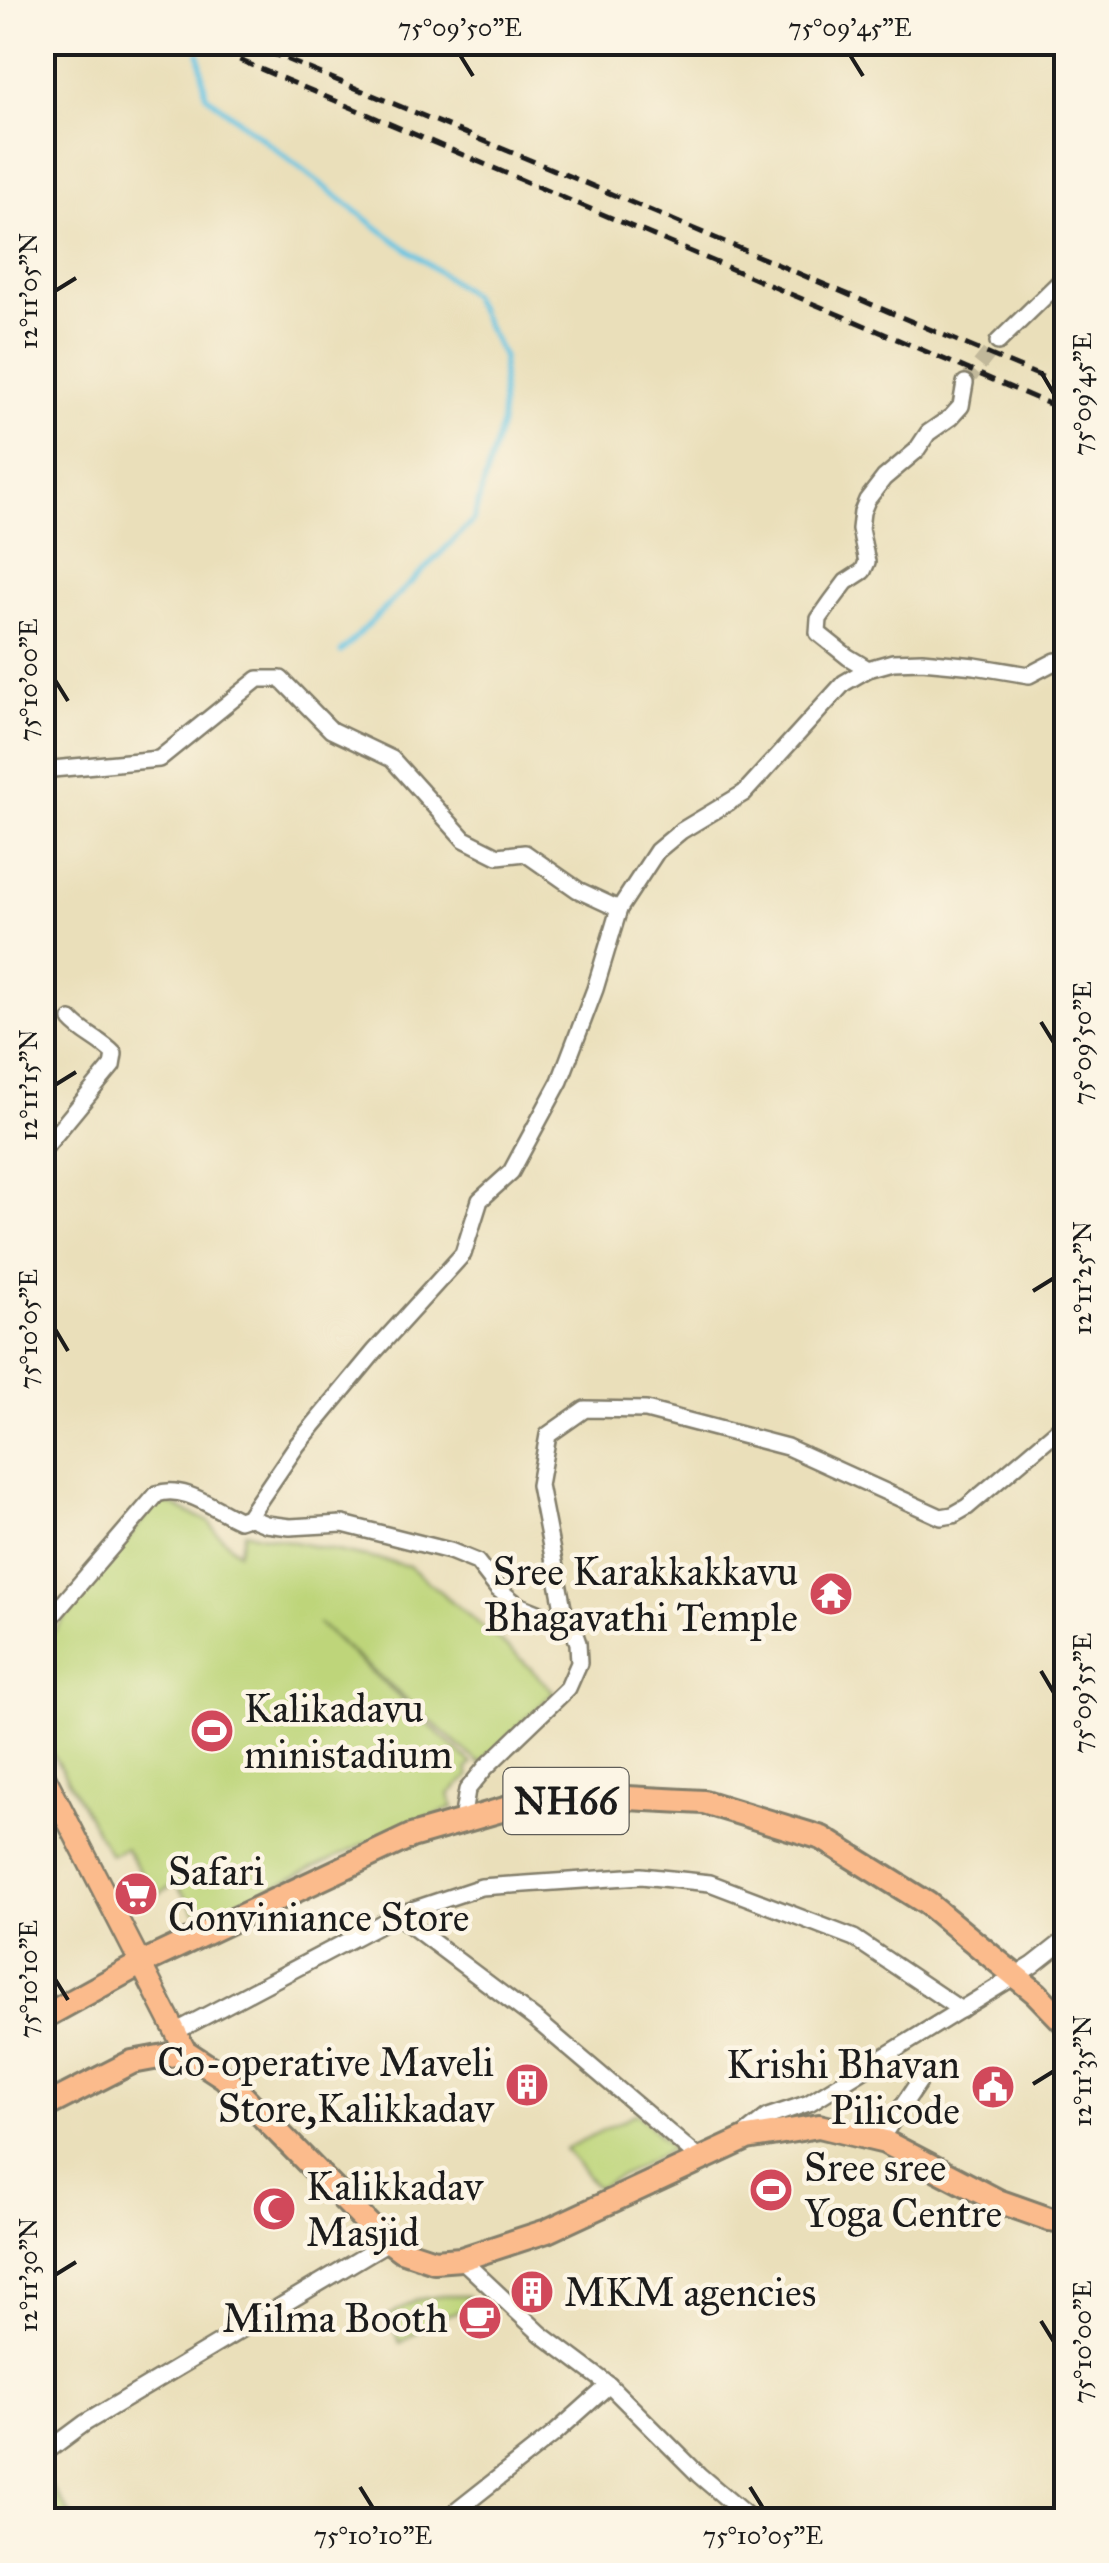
<svg xmlns="http://www.w3.org/2000/svg" width="1109" height="2563" viewBox="0 0 1109 2563" font-family="'IM FELL Great Primer',serif">
<style>
.green{fill:#bed57a;stroke:#6d784b;stroke-width:2.5}
.lines{fill:none;stroke-linecap:round;stroke-linejoin:round}
.stream{stroke:#65c4e3;stroke-width:5}
.minor-tunnel{stroke:#c1b89a;stroke-width:15;stroke-dasharray:15 8;stroke-linecap:butt}
.minor-casing{stroke:#837e6b;stroke-width:20}
.major-casing{stroke:#837e6b;stroke-width:25}
.highway-casing{stroke:#837e6b;stroke-width:28}
.minor{stroke:#fff;stroke-width:15}
.major{stroke:#fbbb8c;stroke-width:20}
.highway{stroke:#fbbb8c;stroke-width:22}
.rail{stroke:#1c1c1c;stroke-width:5;stroke-dasharray:15 8;stroke-linecap:butt}
.ticks{fill:none;stroke:#1c1c1c;stroke-width:4}
.labels{text-anchor:middle;dominant-baseline:central;stroke-width:9;stroke-linejoin:round;paint-order:stroke}
.shield{fill:#fcf5e5;stroke:#5f5d58;stroke-width:2.5}
.shield-label{font-size:38px;font-weight:bold;fill:#1c1c1c}
.poi-label{font-size:40px;fill:#1c1c1c;stroke:#fcf5e5;text-anchor:start}
.neatline{fill:none;stroke:#1c1c1c;stroke-width:4}
.ticks-label{font-size:25px;text-anchor:middle;fill:#1c1c1c}
</style>
<rect width="100%" height="100%" fill="#fcf5e5"/>
<filter id="ink" filterUnits="userSpaceOnUse"><feTurbulence type="fractalNoise" baseFrequency=".01" numOctaves="2"/><feDisplacementMap in="SourceGraphic" scale="20" xChannelSelector="R" yChannelSelector="G"/><feConvolveMatrix kernelMatrix="1 2 1 2 8 2 1 2 1" color-interpolation-filters="sRGB"/></filter>
<filter id="wash" filterUnits="userSpaceOnUse"><feTurbulence type="fractalNoise" baseFrequency=".0048" numOctaves="4" result="noise"/><feDisplacementMap in="SourceGraphic" scale="40" xChannelSelector="R" yChannelSelector="G"/><feGaussianBlur stdDeviation="2.25" result="paint"/><feColorMatrix in="noise" values="0 0 0 0 0 0 0 0 0 0 0 0 0 0 0 0 0 1.4 0 .05"/><feComposite in="paint" operator="in"/></filter>
<g filter="url(#wash)">
<rect width="100%" height="100%" fill="#eadfba"/>
<!-- green -->
<g class="green">
<polygon points="160,1499 209,1522 217,1533 238,1552 245,1532 409,1566 519,1657 554,1692 480,1764 318,1623 472,1764 467,1768 469,1776 449,1794 453,1808 378,1838 239,1902 198,1914 175,1883 156,1896 125,1848 110,1855 43,1737 42,1646"/>
<polygon points="637,2113 672,2149 597,2188 565,2149"/>
<polygon points="442,2296 468,2296 465,2310 441,2316 400,2343 387,2317 415,2300"/>
<polygon points="43,2476 44,2476 74,2520 43,2520"/>
</g>
<g class="lines">
<!-- stream -->
<polyline class="stream" points="199,53 206,95 382,231 470,294 503,357 501,424 473,521 341,652"/>
</g>
</g>
<g filter="url(#ink)">
<g class="lines">
<!-- minor-tunnel -->
<polyline class="minor-tunnel" points="965,383 998,342"/>
<defs>
<g id="minor">
<polyline points="998,342 1066,276"/>
<polyline points="868,669 848,657 818,633 819,619 831,602 846,582 863,571 867,562 860,529 862,512 867,500 884,478 916,451 928,433 951,417 961,406 965,383"/>
<polyline points="42,770 159,759 258,679 281,679 331,730 392,759 464,839 498,856 525,853 578,890 619,909"/>
<path d="M42,1151L112,1066L114,1054C101,1040 83,1034 71,1020"/>
<polyline points="248,1517 266,1524 290,1527 343,1524 450,1551 477,1562 498,1589 518,1605 543,1615 555,1616 563,1608"/>
<path d="M42,1628L157,1494C184,1484 214,1509 239,1520L248,1517L297,1445L375,1351L463,1254L480,1200L511,1172L560,1081L595,989L619,909L657,851L681,831L744,793L844,683L868,669L893,662L922,661L975,666L1029,675L1056,661L1066,668"/>
<polyline points="462,1821 467,1790 486,1767 568,1688 579,1663 578,1643 571,1623 563,1608 539,1485 548,1435 585,1409 646,1410 787,1447 941,1517 953,1515 967,1507 1066,1423"/>
<polyline points="397,1915 535,2019 700,2159"/>
<polyline points="175,2032 397,1915 481,1887 641,1876 710,1883 854,1938 961,2010"/>
<polyline points="747,2138 747,2133 767,2117 809,2103 1033,1965 1066,1939"/>
<polyline points="885,2142 885,2132 920,2080"/>
<polyline points="461,2259 541,2334 609,2385 699,2475 752,2520"/>
<polyline points="42,2455 85,2423 388,2242"/>
<polyline points="445,2520 554,2434 609,2385"/>
</g>
<polyline id="major" points="42,1771 186,2052"/>
<g id="highway">
<polyline points="42,2018 140,1964 411,1836 512,1807 608,1797 704,1802 822,1838 928,1904 1036,1993 1066,2024"/>
<polyline points="42,2108 132,2062 186,2052 224,2077 374,2230 401,2250 434,2261 461,2259 547,2231 747,2138 819,2126 885,2142 998,2201 1049,2219 1066,2221"/>
</g>
</defs>
<!-- minor casing -->
<use href="#minor" class="minor-casing"/>
<!-- major casing -->
<use href="#major" class="major-casing"/>
<!-- highway casing -->
<use href="#highway" class="highway-casing"/>
<!-- minor -->
<use href="#minor" class="minor"/>
<!-- major -->
<use href="#major" class="major"/>
<!-- highway -->
<use href="#highway" class="highway"/>
<!-- rail -->
<g class="rail">
<polyline points="197,42 1066,411"/>
<polyline points="244,42 581,181 1066,387"/>
</g>
</g>
</g>
<!-- ticks -->
<path class="ticks" d="M460,55L473,76M850,55L863,76M55,291L76,278M1041,372L1054,394M55,680L68,701M1041,1022L1054,1043M55,1085L76,1072M1033,1291L1054,1278M55,1329L68,1351M1041,1671L1054,1693M55,1979L68,2000M1033,2084L1054,2071M55,2275L76,2262M1041,2321L1054,2342M360,2487L373,2508M750,2487L763,2508"/>
<!-- icons -->
<defs>
<symbol id="temple-disc" viewBox="-11 -11 22 22"><circle r="9.5" fill="#d1495b" stroke="#fcf5e5"/><path d="M0-6L5-2H3V0L6.5 2.5H4V6H1.5V3h-3V6H-4V2.5H-6.5L-3 0V-2H-5Z" fill="#fff"/></symbol>
<symbol id="stadium-disc" viewBox="-11 -11 22 22"><circle r="9.5" fill="#d1495b" stroke="#fcf5e5"/><path d="M0-5a6.5 5 0 1 0 0 10a6.5 5 0 1 0 0-10ZM-3.5-1.8h7v3.6h-7Z" fill="#fff"/></symbol>
<symbol id="supermarket-disc" viewBox="-11 -11 22 22"><circle r="9.5" fill="#d1495b" stroke="#fcf5e5"/><path d="M-6-5.5h2.5l.6 2H6L4.5 2H-2.5L-4.4-4H-6ZM-1.5 3.2a1.3 1.3 0 1 0 .1 0ZM3 3.2a1.3 1.3 0 1 0 .1 0Z" fill="#fff"/></symbol>
<symbol id="building-disc" viewBox="-11 -11 22 22"><circle r="9.5" fill="#d1495b" stroke="#fcf5e5"/><path d="M-4-6H4V6H1V3H-1V6H-4ZM-2.5-4.3h1.7v1.8h-1.7ZM.8-4.3h1.7v1.8H.8ZM-2.5-1h1.7V.8h-1.7ZM.8-1h1.7V.8H.8Z" fill="#fff"/></symbol>
<symbol id="civic-disc" viewBox="-11 -11 22 22"><circle r="9.5" fill="#d1495b" stroke="#fcf5e5"/><path d="M-.6-6.5H3V-4.5H.6V-3L4-1V1h2V6H-6V1h2V-1L-.6-3ZM-1.2 2.5V6h2.4V2.5Z" fill="#fff"/></symbol>
<symbol id="mosque-disc" viewBox="-11 -11 22 22"><circle r="9.5" fill="#d1495b" stroke="#fcf5e5"/><path d="M3.5-4.9A6 6 0 1 0 3.5 4.9A5 5 0 1 1 3.5-4.9Z" fill="#fff"/></symbol>
<symbol id="cafe-disc" viewBox="-11 -11 22 22"><circle r="9.5" fill="#d1495b" stroke="#fcf5e5"/><path d="M-5.5-4.5H6V0H3Q3 3.5 0 3.5H-2.5Q-5.5 3.5-5.5 0ZM3-3.2v2h1.7v-2ZM-6 4.5H4V6H-6Z" fill="#fff"/></symbol>
</defs>
<g fill-rule="evenodd">
<use href="#temple-disc" x="806" y="1569" width="50" height="50"/>
<use href="#stadium-disc" x="187" y="1706" width="50" height="50"/>
<use href="#supermarket-disc" x="111" y="1869" width="50" height="50"/>
<use href="#building-disc" x="502" y="2060" width="50" height="50"/>
<use href="#civic-disc" x="968" y="2062" width="50" height="50"/>
<use href="#stadium-disc" x="746" y="2165" width="50" height="50"/>
<use href="#mosque-disc" x="249" y="2184" width="50" height="50"/>
<use href="#building-disc" x="507" y="2267" width="50" height="50"/>
<use href="#cafe-disc" x="455" y="2293" width="50" height="50"/>
</g>
<g class="labels">
<!-- shield labels -->
<rect class="shield" x="503.5" y="1768" width="125" height="66" rx="8"/>
<g class="shield-label">
<text x="566" y="1801">NH66</text>
</g>
<!-- poi labels -->
<g class="poi-label">
<text x="798" y="1571" text-anchor="end">Sree Karakkakkavu<tspan x="798" dy="46">Bhagavathi Temple</tspan></text>
<text x="244" y="1708">Kalikadavu<tspan x="244" dy="46">ministadium</tspan></text>
<text x="168" y="1871">Safari<tspan x="168" dy="46">Conviniance Store</tspan></text>
<text x="494" y="2062" text-anchor="end">Co-operative Maveli<tspan x="494" dy="46">Store,Kalikkadav</tspan></text>
<text x="960" y="2064" text-anchor="end">Krishi Bhavan<tspan x="960" dy="46">Pilicode</tspan></text>
<text x="804" y="2167">Sree sree<tspan x="804" dy="46">Yoga Centre</tspan></text>
<text x="306" y="2186">Kalikkadav<tspan x="306" dy="46">Masjid</tspan></text>
<text x="564" y="2292">MKM agencies</text>
<text x="448" y="2318" text-anchor="end">Milma Booth</text>
</g>
</g>
<!-- margin -->
<rect width="1109" height="2563" fill="none" stroke="#fcf5e5" stroke-width="110"/>
<rect x="55" y="55" width="999" height="2453" class="neatline"/>
<g class="ticks-label">
<text x="460" y="36">75°09'50"E</text>
<text x="850" y="36">75°09'45"E</text>
<text transform="translate(28 291) rotate(-90)" y="9">12°11'05"N</text>
<text transform="translate(1082 394) rotate(-90)" y="9">75°09'45"E</text>
<text transform="translate(28 680) rotate(-90)" y="9">75°10'00"E</text>
<text transform="translate(1082 1043) rotate(-90)" y="9">75°09'50"E</text>
<text transform="translate(28 1085) rotate(-90)" y="9">12°11'15"N</text>
<text transform="translate(1082 1278) rotate(-90)" y="9">12°11'25"N</text>
<text transform="translate(28 1329) rotate(-90)" y="9">75°10'05"E</text>
<text transform="translate(1082 1693) rotate(-90)" y="9">75°09'55"E</text>
<text transform="translate(28 1979) rotate(-90)" y="9">75°10'10"E</text>
<text transform="translate(1082 2071) rotate(-90)" y="9">12°11'35"N</text>
<text transform="translate(28 2275) rotate(-90)" y="9">12°11'30"N</text>
<text transform="translate(1082 2342) rotate(-90)" y="9">75°10'00"E</text>
<text x="373" y="2544">75°10'10"E</text>
<text x="763" y="2544">75°10'05"E</text>
</g>
</svg>
